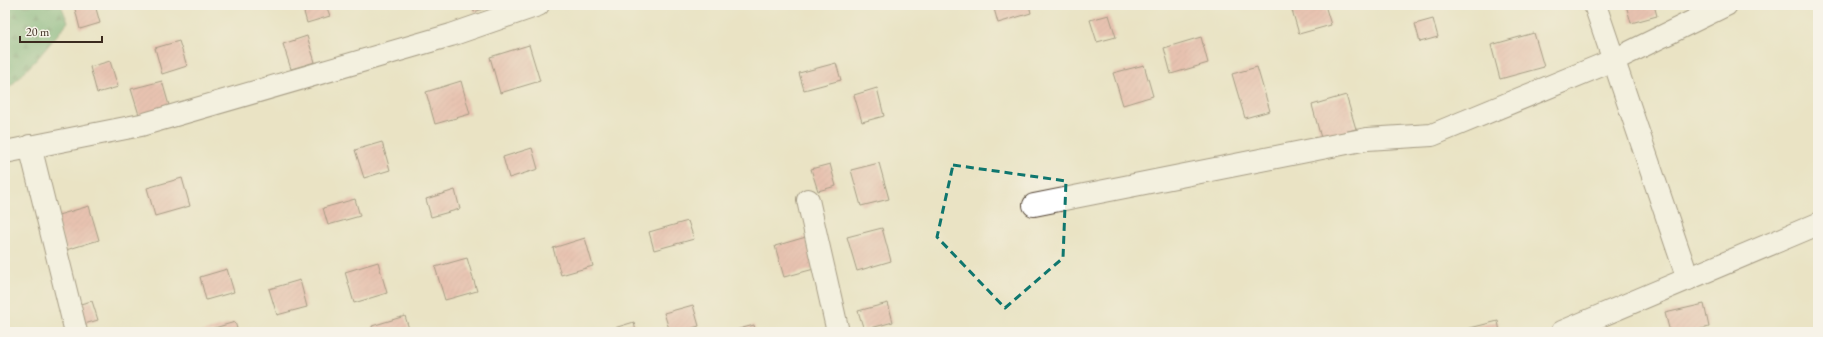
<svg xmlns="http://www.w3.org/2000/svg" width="1823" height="337" viewBox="0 0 1823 337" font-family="'EB Garamond',serif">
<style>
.forest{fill:url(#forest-firs);stroke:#506a48}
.building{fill:url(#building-hatch)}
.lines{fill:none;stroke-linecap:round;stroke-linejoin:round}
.minor-casing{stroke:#554637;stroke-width:24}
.minor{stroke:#fff;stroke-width:22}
.marked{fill:none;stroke:#0f766e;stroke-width:3;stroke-dasharray:8 5;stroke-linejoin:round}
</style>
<defs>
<pattern id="forest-firs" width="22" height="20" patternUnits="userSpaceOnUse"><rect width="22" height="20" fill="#64ab72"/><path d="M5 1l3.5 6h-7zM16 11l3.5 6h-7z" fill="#548b5d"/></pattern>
<pattern id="building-hatch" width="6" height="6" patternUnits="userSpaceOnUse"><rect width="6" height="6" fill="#e69a98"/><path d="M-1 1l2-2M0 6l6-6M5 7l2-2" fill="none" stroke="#bc7e7b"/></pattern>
</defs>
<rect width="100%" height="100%" fill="#f7f3e8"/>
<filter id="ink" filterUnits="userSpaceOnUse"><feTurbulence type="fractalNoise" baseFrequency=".025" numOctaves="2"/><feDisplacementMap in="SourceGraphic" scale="8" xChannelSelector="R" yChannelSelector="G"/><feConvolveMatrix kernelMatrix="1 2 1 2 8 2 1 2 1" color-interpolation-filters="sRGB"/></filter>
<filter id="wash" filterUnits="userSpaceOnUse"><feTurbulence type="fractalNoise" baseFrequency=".012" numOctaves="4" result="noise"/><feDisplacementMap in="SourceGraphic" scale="16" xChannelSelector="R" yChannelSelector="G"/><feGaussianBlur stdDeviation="0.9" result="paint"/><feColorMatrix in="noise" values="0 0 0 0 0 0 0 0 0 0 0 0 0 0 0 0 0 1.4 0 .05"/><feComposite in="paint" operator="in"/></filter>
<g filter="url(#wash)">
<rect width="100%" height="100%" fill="#eae3c4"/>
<!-- forest -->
<polygon class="forest" points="5,5 61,5 68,22 38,58 5,92"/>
<g id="blocks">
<!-- building -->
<g class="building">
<polygon points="74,5 95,5 100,23 80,29"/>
<polygon points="302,5 326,5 330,16 307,23"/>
<polygon points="472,5 495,5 474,12"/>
<polygon points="993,5 1029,5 1031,13 998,23"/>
<polygon points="1308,5 1325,5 1331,25 1299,34 1292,10"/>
<polygon points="1626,5 1654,5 1657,16 1631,23"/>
<polygon points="1109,15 1116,37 1097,42 1090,20"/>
<polygon points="1433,19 1438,37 1420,42 1415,24"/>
<polygon points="1534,33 1544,67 1500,79 1491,45"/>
<polygon points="307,36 315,62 291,69 283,44"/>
<polygon points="1201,37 1208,63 1171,74 1164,48"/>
<polygon points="179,41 187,66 162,74 155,48"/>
<polygon points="529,45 540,81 500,93 490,57"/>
<polygon points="110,61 118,87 97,93 90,67"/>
<polygon points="836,63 841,80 804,90 799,73"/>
<polygon points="1144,65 1153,96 1123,105 1113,73"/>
<polygon points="1257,67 1270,111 1245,118 1232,74"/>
<polygon points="162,81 170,109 140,118 131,89"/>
<polygon points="461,81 470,114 435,124 426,92"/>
<polygon points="877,88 884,116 862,122 854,95"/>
<polygon points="1346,95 1356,129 1321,138 1312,105"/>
<polygon points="382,142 390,170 364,178 355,150"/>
<polygon points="532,148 538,169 509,178 503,157"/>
<polygon points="879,163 889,199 861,206 851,170"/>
<polygon points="830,164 836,186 818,191 811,169"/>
<polygon points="182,178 190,206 155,216 147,188"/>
<polygon points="455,190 460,209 431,217 426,199"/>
<polygon points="355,199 360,216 328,225 323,208"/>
<polygon points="89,206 99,240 66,250 55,216"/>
<polygon points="688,221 694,239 654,250 649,232"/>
<polygon points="882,228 891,261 857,271 847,237"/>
<polygon points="806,237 814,269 784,277 775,246"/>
<polygon points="585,238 593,266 561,275 553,248"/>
<polygon points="467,258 477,291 445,300 435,267"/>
<polygon points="378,262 387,293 354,303 345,272"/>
<polygon points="227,269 234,292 206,300 200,277"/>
<polygon points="300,280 307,307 277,315 269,289"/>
<polygon points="92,301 98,320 81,325 76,305"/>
<polygon points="888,303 893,322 864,330 858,311"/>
<polygon points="1704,304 1709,327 1690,332 1670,332 1665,313"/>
<polygon points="693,305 699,326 680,332 670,332 664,313"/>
<polygon points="405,316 410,332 373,332 372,326"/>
<polygon points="1498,321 1500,332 1467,332 1466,329"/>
<polygon points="235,322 238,332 201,332"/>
<polygon points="634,322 636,332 612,332 611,329"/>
<polygon points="754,325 756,332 728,332"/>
</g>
</g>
</g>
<g filter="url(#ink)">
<use href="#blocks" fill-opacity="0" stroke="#554637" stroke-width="1"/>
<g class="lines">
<defs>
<g id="minor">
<polyline points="1595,5 1688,279"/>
<polyline points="30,146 76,332"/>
<polyline points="5,152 141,125 451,35 538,5"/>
<polyline points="808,200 838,332"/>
<polyline points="1034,205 1367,139 1432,135 1614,60 1726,5"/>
<polyline points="1562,332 1818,224"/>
</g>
</defs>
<!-- minor casing -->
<use href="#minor" class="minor-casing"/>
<!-- minor -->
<use href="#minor" class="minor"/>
</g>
</g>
<!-- marked area -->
<path d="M0 0H1823V337H0ZM953,165L1066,181L1063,258L1005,308L937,237Z" fill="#eae3c4" fill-opacity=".55" fill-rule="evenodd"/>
<path class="marked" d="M953,165L1066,181L1063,258L1005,308L937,237Z"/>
<!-- margin -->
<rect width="1823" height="337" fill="none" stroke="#f7f3e8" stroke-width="20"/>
<!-- scale -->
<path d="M20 36v6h82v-6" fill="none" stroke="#3b2a1e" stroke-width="2"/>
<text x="26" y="36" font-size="12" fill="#3b2a1e" stroke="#f7f3e8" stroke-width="3" paint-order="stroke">20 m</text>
</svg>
